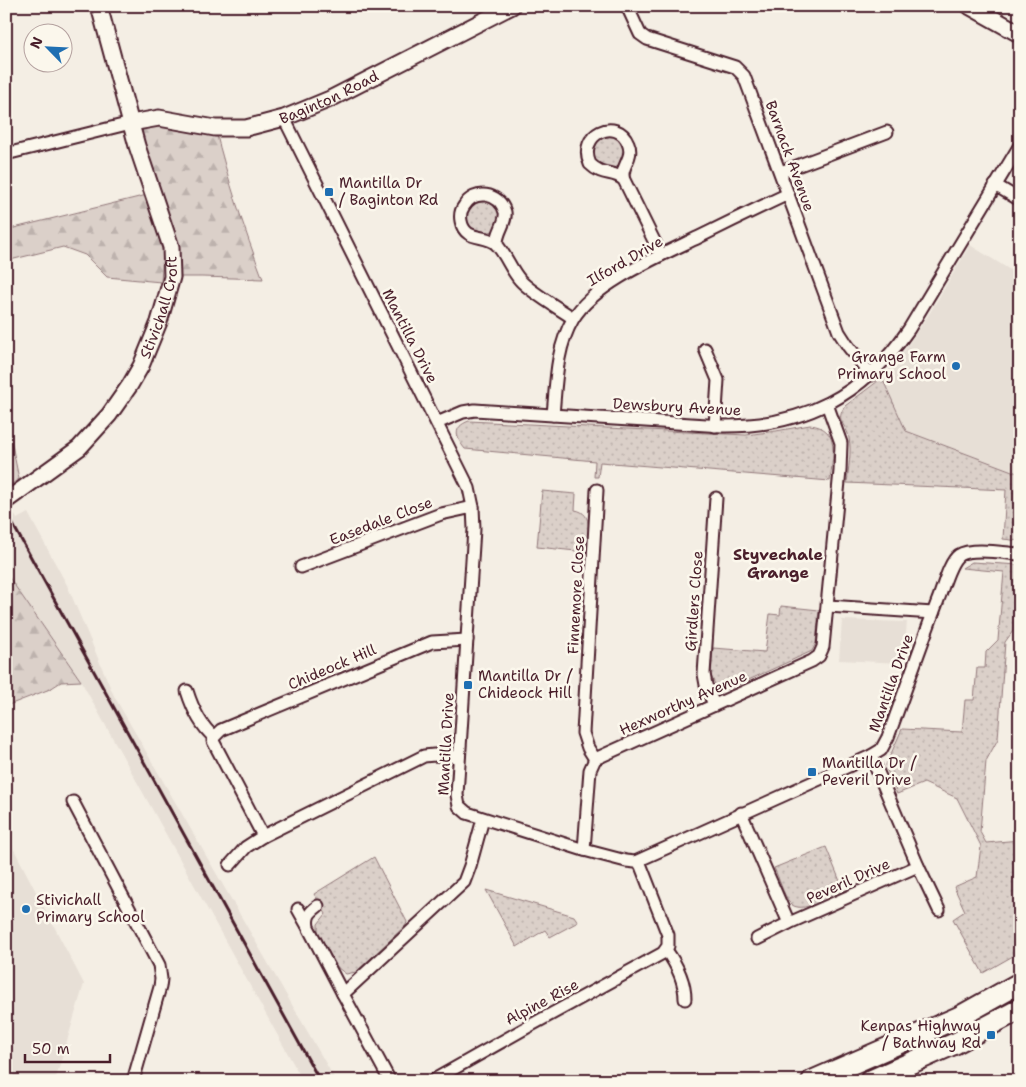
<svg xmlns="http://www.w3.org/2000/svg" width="1026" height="1087" viewBox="0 0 1026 1087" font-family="'Shantell Sans',sans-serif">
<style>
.built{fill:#e7dfd6}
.grass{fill:url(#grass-dots);stroke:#92787a}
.forest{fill:url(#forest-firs);stroke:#92787a}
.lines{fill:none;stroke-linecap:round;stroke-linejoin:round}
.minor-casing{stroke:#4a1f2b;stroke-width:15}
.tertiary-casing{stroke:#4a1f2b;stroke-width:19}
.secondary-casing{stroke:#4a1f2b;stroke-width:20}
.trunk-casing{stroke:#4a1f2b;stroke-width:24}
.minor{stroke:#fbf7ec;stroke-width:11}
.tertiary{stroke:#fbf7ec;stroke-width:15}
.secondary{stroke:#fbf7ec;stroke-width:16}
.trunk{stroke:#fbf7ec;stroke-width:20}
.rail{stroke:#4a1f2b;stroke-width:3}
.poi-dot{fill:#1f6fb2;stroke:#fbf7ec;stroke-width:2}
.labels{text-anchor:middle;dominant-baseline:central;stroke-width:5;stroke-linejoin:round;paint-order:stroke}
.street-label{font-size:15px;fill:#4a1f2b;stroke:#fbf7ec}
.poi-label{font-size:15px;fill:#4a1f2b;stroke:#fbf7ec;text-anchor:start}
.neighbourhood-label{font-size:16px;font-weight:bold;fill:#4a1f2b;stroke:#fbf7ec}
</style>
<defs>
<pattern id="grass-dots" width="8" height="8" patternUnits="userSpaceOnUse" patternTransform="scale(1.25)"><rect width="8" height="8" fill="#dbd0c9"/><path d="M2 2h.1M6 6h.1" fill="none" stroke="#bdb2ad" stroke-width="1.8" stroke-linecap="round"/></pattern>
<pattern id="forest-firs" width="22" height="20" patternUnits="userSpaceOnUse" patternTransform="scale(1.25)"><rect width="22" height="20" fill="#dbd0c9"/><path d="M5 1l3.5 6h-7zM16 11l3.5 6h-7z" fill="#bdb2ad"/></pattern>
</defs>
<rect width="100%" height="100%" fill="#f4eee4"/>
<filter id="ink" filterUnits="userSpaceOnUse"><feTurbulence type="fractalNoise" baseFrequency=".02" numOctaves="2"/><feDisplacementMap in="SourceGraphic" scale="10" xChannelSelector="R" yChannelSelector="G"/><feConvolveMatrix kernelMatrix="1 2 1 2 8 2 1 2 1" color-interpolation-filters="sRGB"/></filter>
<g filter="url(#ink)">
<!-- built -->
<g class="built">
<polygon points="970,245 1020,276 1020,474 906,431 882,378 902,354 929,314"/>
<polygon points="6,499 17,519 28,513 67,585 114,696 336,1081 303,1081 81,681 6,573"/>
<polygon points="842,620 907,622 905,645 900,663 839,660"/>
<polygon points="6,834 84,984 55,1081 22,1081 6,1076"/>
</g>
<!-- grass -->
<g class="grass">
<path d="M605,134L617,135L626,151L622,163C612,172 605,169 594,162L592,144Z"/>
<polygon points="479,198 496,204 501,215 497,227 493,231 483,234 471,231 465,220 466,209"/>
<path d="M882,378L906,431L1020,474V541L1003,539L1006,490L847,483C848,469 852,452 849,438C847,424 834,422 845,406Z"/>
<path d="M469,421L746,435L776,431L810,425C842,428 832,459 830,481L600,462L598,477H594L595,461L465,449C456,438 452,427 469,421Z"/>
<path d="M542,491L576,494L575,510C595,513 587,536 586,552L537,547Z"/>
<polygon points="972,562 1019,565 1013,631 1005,642 998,739 986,761 980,832 986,843 1020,840 1020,952 983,973 953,919 965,911 954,887 977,877 981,846 957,798 924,783 897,794 887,770 886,765 902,729 962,732 965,700 974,700 977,668 985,668 986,652 998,640 1004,572 962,568"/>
<polygon points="781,606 819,610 816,643 812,651 731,688 726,689 716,686 711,676 713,648 765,652 770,614 780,615"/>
<path d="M826,847L844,891C831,896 801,916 790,903C783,894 779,878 774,868Z"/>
<polygon points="374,857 407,922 406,925 356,972 346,974 338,968 318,934 318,924 326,914 314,894"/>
<polygon points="486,890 574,916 578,922 550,937 545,930 517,947"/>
</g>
<!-- forest -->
<g class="forest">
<path d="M139,120L215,128C228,180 244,229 263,279L202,277H172L137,146Z"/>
<polygon points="147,195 163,253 161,282 107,277 85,255 63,247 6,261 6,230"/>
<polygon points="6,415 19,479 6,488"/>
<polygon points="6,573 81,681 61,682 50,689 6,706"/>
</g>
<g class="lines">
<defs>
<g id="minor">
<polyline points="627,6 640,34 647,39 735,67 744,76 839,332 848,346 871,375"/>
<path d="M284,118L469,488L473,507L474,529L457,795L459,806L467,813L584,850L626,861L635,862L871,756L881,750L888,737C905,691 921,645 938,600C943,588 949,562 959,555C971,547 1005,553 1020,554"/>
<polyline points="6,154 131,123"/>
<polyline points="781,172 887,132"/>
<path d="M624,180C619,166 635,159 628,143C617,116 577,134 590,164C603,177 614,170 624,180L661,255"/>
<polyline points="995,185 1020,200"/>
<path d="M497,245C496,232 507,223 505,212C499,192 474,189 464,206C461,210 460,216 461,221C465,243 487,233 497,245C506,255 511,270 520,280C529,291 560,309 573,318"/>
<polyline points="705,349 718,380 715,426"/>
<path d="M553,415C556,383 556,348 573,319C594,283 662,255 699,237C729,222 758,208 788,194"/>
<path d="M437,423L463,412L475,410L722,426C803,427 863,396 909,329L1020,145"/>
<polyline points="301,567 441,514 473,507"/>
<polyline points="828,606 933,613"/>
<path d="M187,691C192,707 201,726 214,737"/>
<polyline points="714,705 706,685 704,674 716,498"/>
<polyline points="871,756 918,866 939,910"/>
<polyline points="459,757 434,755 424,756 263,836 213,741 214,737 221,730 432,642 467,640"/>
<polyline points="595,759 588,748 583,733 597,490"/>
<polyline points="73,802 159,965 161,979 160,987 133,1081"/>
<polyline points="741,813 789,923"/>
<polyline points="584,850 590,770 595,759 812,661 819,656 823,647 840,471 841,443 827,404"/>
<polyline points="230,865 246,847 263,836"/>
<path d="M318,906C310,912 306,916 308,927L343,994"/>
<polyline points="298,909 307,925"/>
<polyline points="757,939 789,923 918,866"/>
<path d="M666,950C677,965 685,981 685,999"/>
<polyline points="390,1081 343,994 464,882 470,866 483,819"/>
<polyline points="432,1081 524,1029 663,953 668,946 668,935 639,861"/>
</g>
<g id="tertiary">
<path id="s1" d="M131,123L159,118L215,128H246L284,118L330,99L512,6"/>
<path id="s2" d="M7,500L79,448L109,415L130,385L141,366L159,322L172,277L171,247L137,146L99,6"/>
</g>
<polyline id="secondary" points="970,6 1020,34"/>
<g id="trunk">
<polyline points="812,1081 959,1017 1020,983"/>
<polyline points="870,1081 956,1043 1020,1009"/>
</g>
</defs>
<!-- minor casing -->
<use href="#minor" class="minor-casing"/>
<!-- tertiary casing -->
<use href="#tertiary" class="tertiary-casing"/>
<!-- secondary casing -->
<use href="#secondary" class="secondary-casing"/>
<!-- trunk casing -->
<use href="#trunk" class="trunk-casing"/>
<!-- minor -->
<use href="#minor" class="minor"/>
<!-- tertiary -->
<use href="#tertiary" class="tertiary"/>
<!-- secondary -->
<use href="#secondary" class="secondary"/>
<!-- trunk -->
<use href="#trunk" class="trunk"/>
<!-- rail -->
<polyline class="rail" points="6,512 320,1081"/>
</g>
</g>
<!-- markers -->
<g class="poi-dot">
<rect x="324" y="187" width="10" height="10" rx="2.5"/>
<circle cx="956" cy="366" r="5"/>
<rect x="463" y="680" width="10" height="10" rx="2.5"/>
<rect x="807" y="767" width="10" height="10" rx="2.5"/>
<circle cx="26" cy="909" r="5"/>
<rect x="986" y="1030" width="10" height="10" rx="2.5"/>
</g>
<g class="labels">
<!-- street labels -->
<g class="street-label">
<text stroke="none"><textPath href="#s1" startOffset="205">Baginton Road</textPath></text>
<text transform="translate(790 156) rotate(70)">Barnack Avenue</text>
<text transform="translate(625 261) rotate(-30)">Ilford Drive</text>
<text stroke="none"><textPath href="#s2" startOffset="254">Stivichall Croft</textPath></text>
<text transform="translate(410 336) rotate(63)">Mantilla Drive</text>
<text transform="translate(677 407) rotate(3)">Dewsbury Avenue</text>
<text transform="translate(381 521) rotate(-21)">Easedale Close</text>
<text transform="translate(576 595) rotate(-87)">Finnemore Close</text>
<text transform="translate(694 601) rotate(-86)">Girdlers Close</text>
<text transform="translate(332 667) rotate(-23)">Chideock Hill</text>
<text transform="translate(891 683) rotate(-70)">Mantilla Drive</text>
<text transform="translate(683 703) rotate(-24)">Hexworthy Avenue</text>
<text transform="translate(446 744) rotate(-87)">Mantilla Drive</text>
<text transform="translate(848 881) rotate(-24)">Peveril Drive</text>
<text transform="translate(542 1002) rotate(-28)">Alpine Rise</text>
</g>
<!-- poi labels -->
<g class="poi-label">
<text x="339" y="183">Mantilla Dr<tspan x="339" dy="17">/ Baginton Rd</tspan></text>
<text x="946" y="357" text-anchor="end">Grange Farm<tspan x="946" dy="17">Primary School</tspan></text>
<text x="478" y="676">Mantilla Dr /<tspan x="478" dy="17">Chideock Hill</tspan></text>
<text x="822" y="763">Mantilla Dr /<tspan x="822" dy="17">Peveril Drive</tspan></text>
<text x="36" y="900">Stivichall<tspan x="36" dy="17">Primary School</tspan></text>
<text x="981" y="1026" text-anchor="end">Kenpas Highway<tspan x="981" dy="17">/ Bathway Rd</tspan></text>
</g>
<!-- neighbourhood labels -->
<g class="neighbourhood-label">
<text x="778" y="554">Styvechale<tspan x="778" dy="18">Grange</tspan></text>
</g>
</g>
<!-- margin -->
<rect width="1026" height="1087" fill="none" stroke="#fbf7ec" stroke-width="25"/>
<rect x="12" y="12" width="1001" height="1062" fill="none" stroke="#4a1f2b" stroke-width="2" filter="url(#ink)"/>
<!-- north arrow -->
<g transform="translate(48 48) rotate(294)"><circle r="24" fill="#fbf7ec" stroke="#b4a19f"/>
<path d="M0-4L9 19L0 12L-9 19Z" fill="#1f6fb2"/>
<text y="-8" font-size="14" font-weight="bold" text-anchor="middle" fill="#4a1f2b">N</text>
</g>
<!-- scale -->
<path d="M25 1054v8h85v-8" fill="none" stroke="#4a1f2b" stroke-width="2.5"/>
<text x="32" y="1054" font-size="15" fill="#4a1f2b" stroke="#fbf7ec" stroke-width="4" paint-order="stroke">50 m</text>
</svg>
